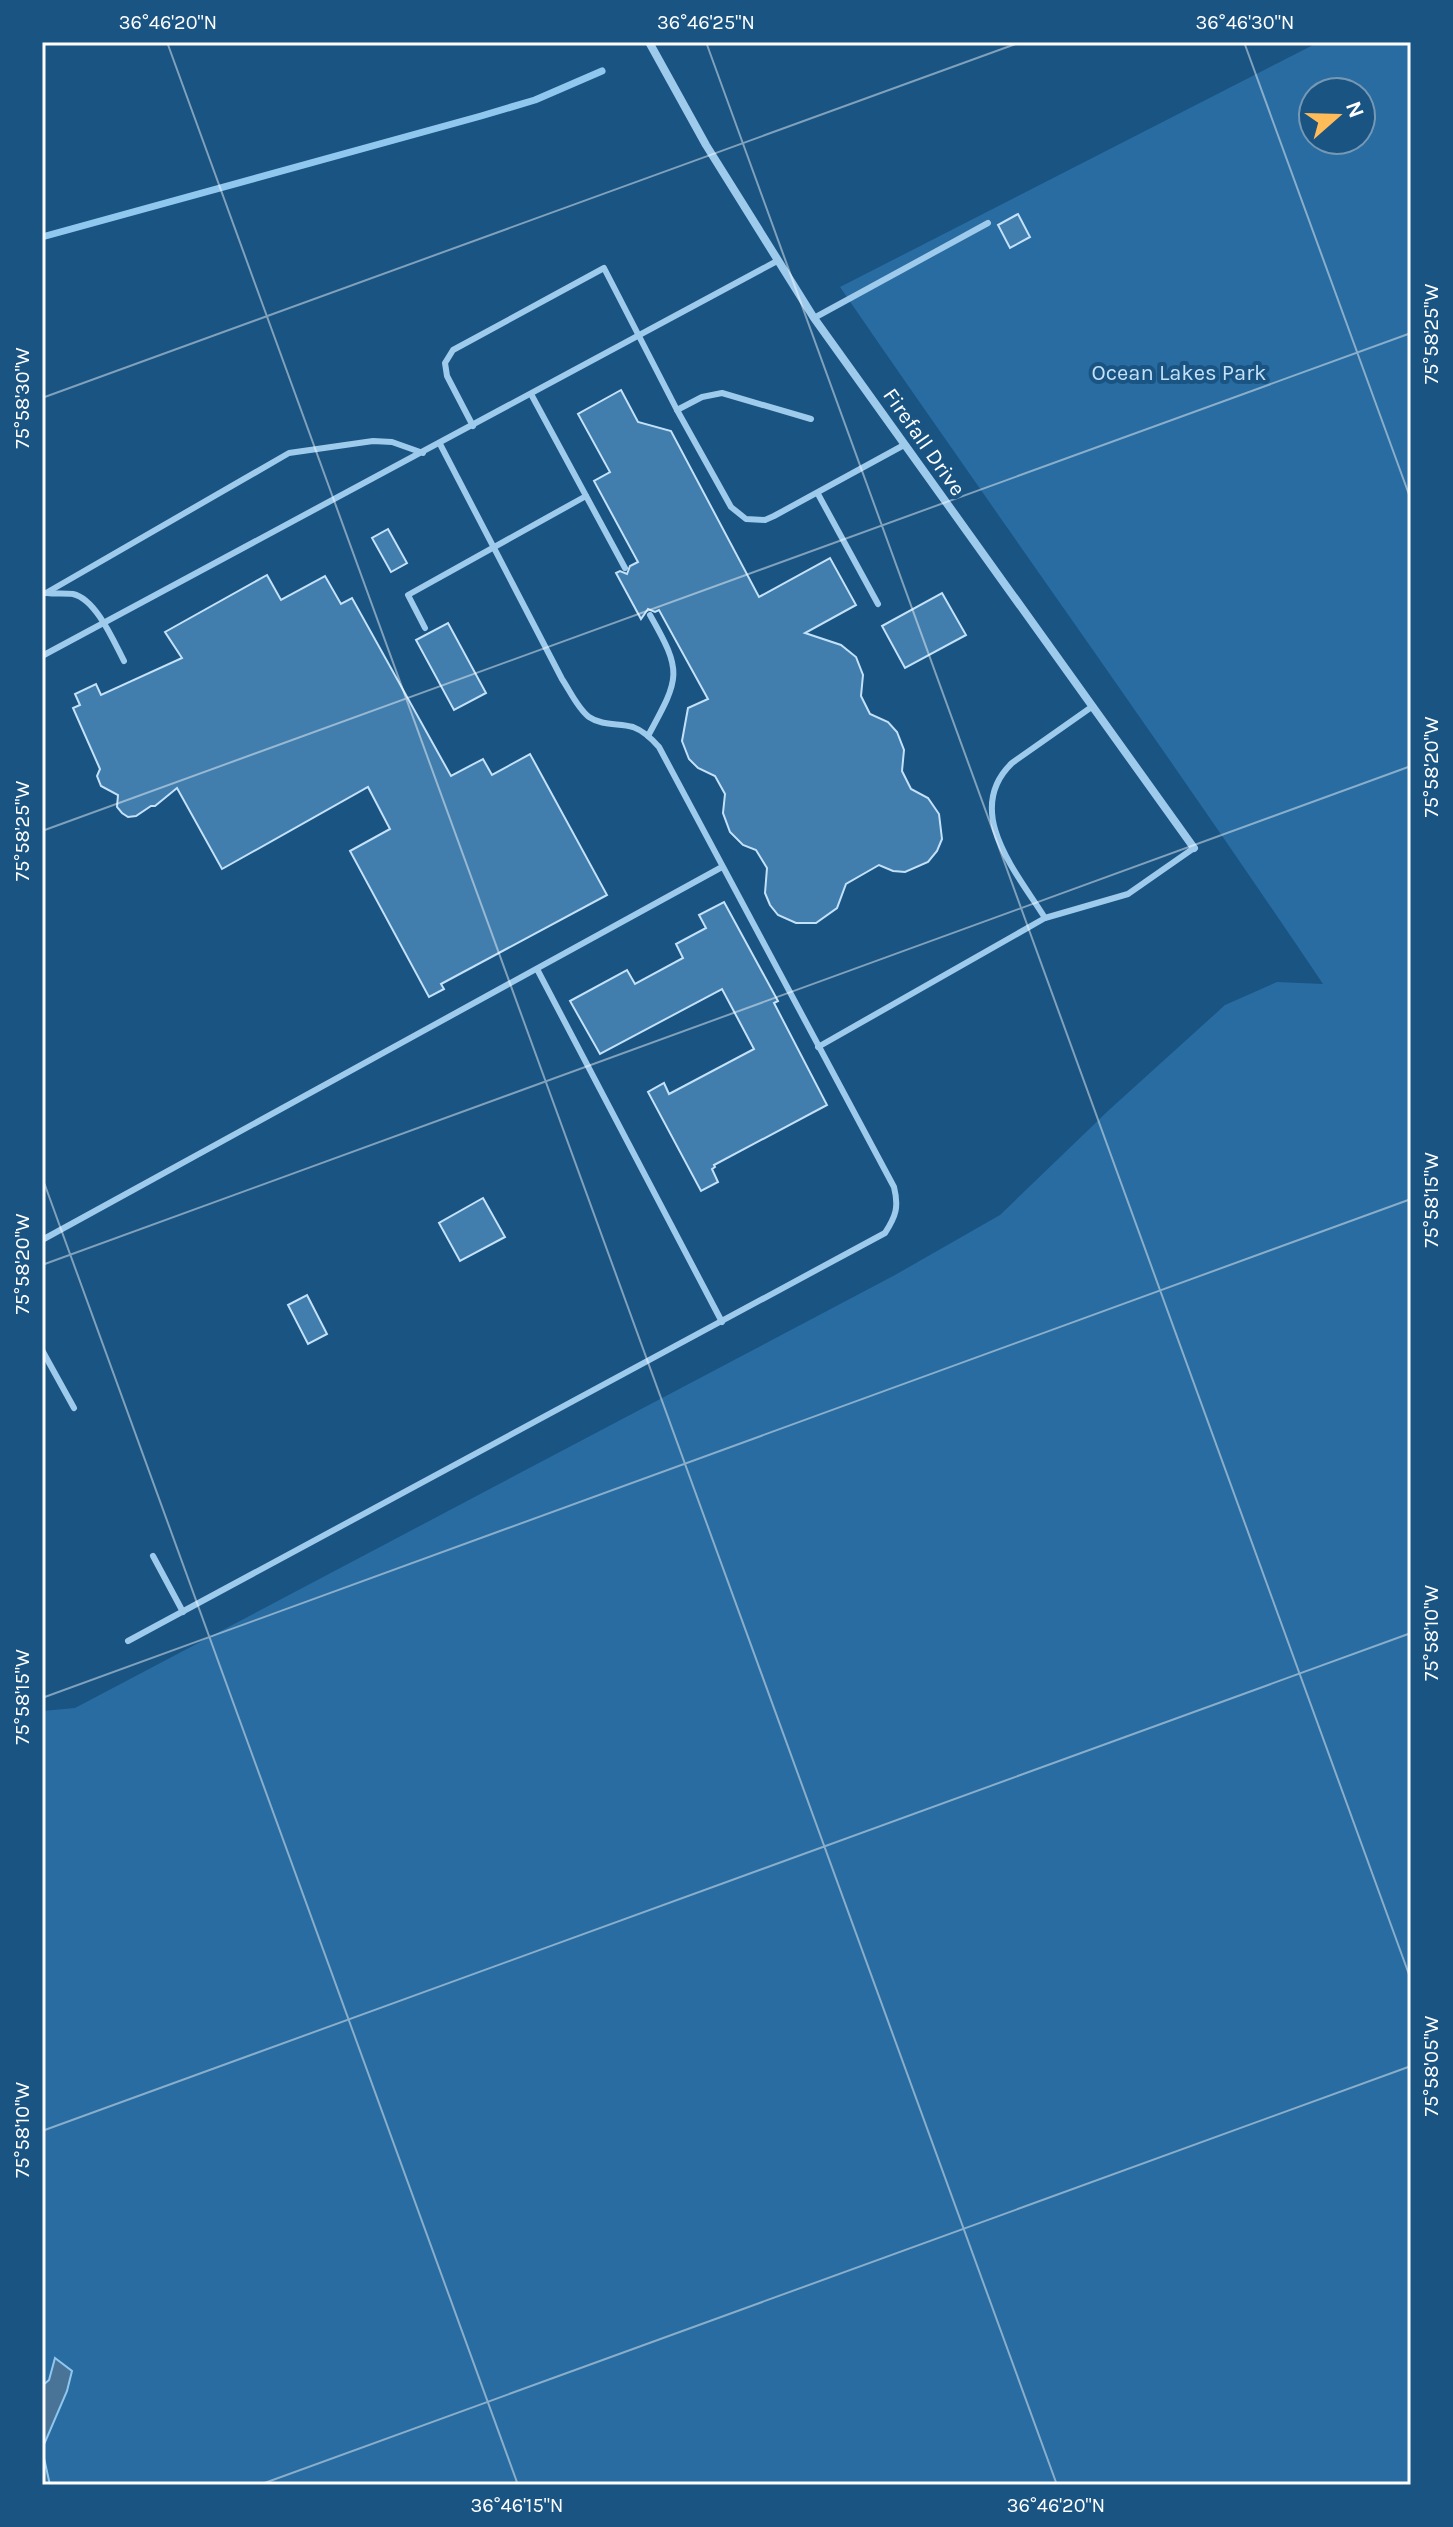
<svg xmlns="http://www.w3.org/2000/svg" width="1453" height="2527" viewBox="0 0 1453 2527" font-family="Karla,sans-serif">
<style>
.green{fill:#286ca1;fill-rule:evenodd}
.water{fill:#497498;stroke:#90c7ee;stroke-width:2}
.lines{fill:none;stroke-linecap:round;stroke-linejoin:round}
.stream{stroke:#90c7ee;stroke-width:7}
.building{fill:#427ead;stroke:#c3e1f9;stroke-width:2}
.lane{stroke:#9ecaec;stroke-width:6}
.street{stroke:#9ecaec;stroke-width:8}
.ticks{fill:none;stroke:#fff;stroke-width:2;stroke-opacity:0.45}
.labels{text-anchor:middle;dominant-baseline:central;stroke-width:8;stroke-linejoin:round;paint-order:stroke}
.park-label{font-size:22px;fill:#c3e1f9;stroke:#195483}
.street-label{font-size:22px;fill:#fff;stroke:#195483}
.neatline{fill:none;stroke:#fff;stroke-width:3}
.ticks-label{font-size:20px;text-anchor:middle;fill:#fff}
</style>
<rect width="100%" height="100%" fill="#195483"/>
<!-- green -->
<path class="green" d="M1319,42H1411V2485H50L42,2449L49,2429V2380L42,2386V1711L75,1708L895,1275L1000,1215L1109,1110L1225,1005L1277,982L1323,984C1165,749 1000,520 840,287ZM1313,92H1361V140H1313Z"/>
<!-- water -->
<polygon class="water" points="55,2358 72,2371 67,2391 42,2449 50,2485 42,2485 42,2386 49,2380"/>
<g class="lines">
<!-- stream -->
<polyline class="stream" points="42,237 481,116 535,100 602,71"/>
</g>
<!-- building -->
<g class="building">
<polygon points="1018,214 1030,237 1010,248 998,225"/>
<polygon points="621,390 638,422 671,431 759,597 830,558 856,605 805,633 841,645 856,657 863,675 861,696 870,714 888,722 897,732 904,750 902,771 911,789 928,798 939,814 942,839 937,851 928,862 905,872 893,871 879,865 846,884 837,908 816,923 796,923 778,915 770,905 765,893 767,868 756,850 743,845 730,832 723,813 725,794 715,776 698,768 689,759 682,741 688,708 708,699 659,610 655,612 648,609 641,619 616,573 620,571 627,574 630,566 638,562 594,481 610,472 578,414"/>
<polygon points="388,529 407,563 391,572 372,538"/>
<polygon points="267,575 281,600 325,576 341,604 352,598 451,776 483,759 492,775 530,754 607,895 441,984 444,989 429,997 350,851 390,829 368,787 222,869 177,788 155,806 151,806 136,816 128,817 122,813 117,807 118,795 101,786 97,776 100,769 73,708 80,705 75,694 96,684 101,695 182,658 165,632"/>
<polygon points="942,593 966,635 905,668 882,626"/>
<polygon points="448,623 486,693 454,710 416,640"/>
<polygon points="724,902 778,1001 774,1003 827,1105 714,1165 715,1167 712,1169 718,1182 701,1191 648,1092 664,1083 669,1094 754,1049 722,989 600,1054 570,1001 627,970 635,984 683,958 676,944 706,928 699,915"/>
<polygon points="483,1198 505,1237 460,1261 439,1223"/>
<polygon points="307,1295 327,1334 308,1344 288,1305"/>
</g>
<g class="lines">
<!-- lane -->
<g class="lane">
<polyline points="814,318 988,223"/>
<polyline points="531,394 625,568"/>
<polyline points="677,410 702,397 722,393 811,419"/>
<polyline points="473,426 447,376 445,363 453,350 604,268 677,410 731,507 746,519 765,520 774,516 904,445"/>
<polyline points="818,494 878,604"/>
<polyline points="46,593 289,453 373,441 392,442 423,453"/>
<path d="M47,593C55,594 65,593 73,594C96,599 114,642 124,661"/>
<polyline points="425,628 408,595 586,496"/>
<polyline points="42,656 777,261"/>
<path d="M1093,706L1012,763C962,811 1017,873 1045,918L1128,894L1194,848"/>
<path d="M648,736C680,677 683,673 650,615"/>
<polyline points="537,969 722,1322"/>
<polyline points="818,1047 1045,918"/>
<polyline points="42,1240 722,867"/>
<polyline points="42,1350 74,1408"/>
<polyline points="153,1556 183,1612"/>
<path d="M128,1641L885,1233C896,1216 899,1207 894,1187L659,747C652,739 644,731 633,727C619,723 602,726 589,717C578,709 570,691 562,679L440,444"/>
</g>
<!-- street -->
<polyline class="street" points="649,42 706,145 814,318 1194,848"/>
</g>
<!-- ticks -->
<path class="ticks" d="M167,42L1057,2485M706,42L1411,1980M1244,42L1411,500M42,398L1021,42M42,831L1411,333M42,1177L518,2485M42,1265L1411,766M42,1698L1411,1199M42,2131L1411,1633M259,2485L1411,2066"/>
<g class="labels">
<!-- park labels -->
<g class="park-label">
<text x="1179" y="373">Ocean Lakes Park</text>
</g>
<!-- street labels -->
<g class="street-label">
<text transform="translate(924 442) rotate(55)">Firefall Drive</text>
</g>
</g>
<!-- border -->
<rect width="1453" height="2527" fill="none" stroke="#195483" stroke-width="88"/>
<!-- north arrow -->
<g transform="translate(1337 116) rotate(70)"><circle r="38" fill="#195483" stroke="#7598b5" stroke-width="2"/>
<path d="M0-6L14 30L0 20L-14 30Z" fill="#ffbc59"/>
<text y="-12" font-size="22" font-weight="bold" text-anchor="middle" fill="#ffffff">N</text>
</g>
<rect x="44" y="44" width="1365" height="2439" class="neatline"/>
<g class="ticks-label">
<text x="168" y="29">36°46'20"N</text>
<text x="706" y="29">36°46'25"N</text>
<text x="1245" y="29">36°46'30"N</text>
<text transform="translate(1431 334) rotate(-90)" y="7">75°58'25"W</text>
<text transform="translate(22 398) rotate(-90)" y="7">75°58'30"W</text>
<text transform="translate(1431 767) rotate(-90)" y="7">75°58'20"W</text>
<text transform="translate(22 831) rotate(-90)" y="7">75°58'25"W</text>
<text transform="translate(1431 1200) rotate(-90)" y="7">75°58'15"W</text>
<text transform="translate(22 1264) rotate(-90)" y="7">75°58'20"W</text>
<text transform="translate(1431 1633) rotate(-90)" y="7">75°58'10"W</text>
<text transform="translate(22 1697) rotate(-90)" y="7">75°58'15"W</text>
<text transform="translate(1431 2066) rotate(-90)" y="7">75°58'05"W</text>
<text transform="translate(22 2130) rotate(-90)" y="7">75°58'10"W</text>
<text x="517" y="2512">36°46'15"N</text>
<text x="1056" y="2512">36°46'20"N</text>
</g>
</svg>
